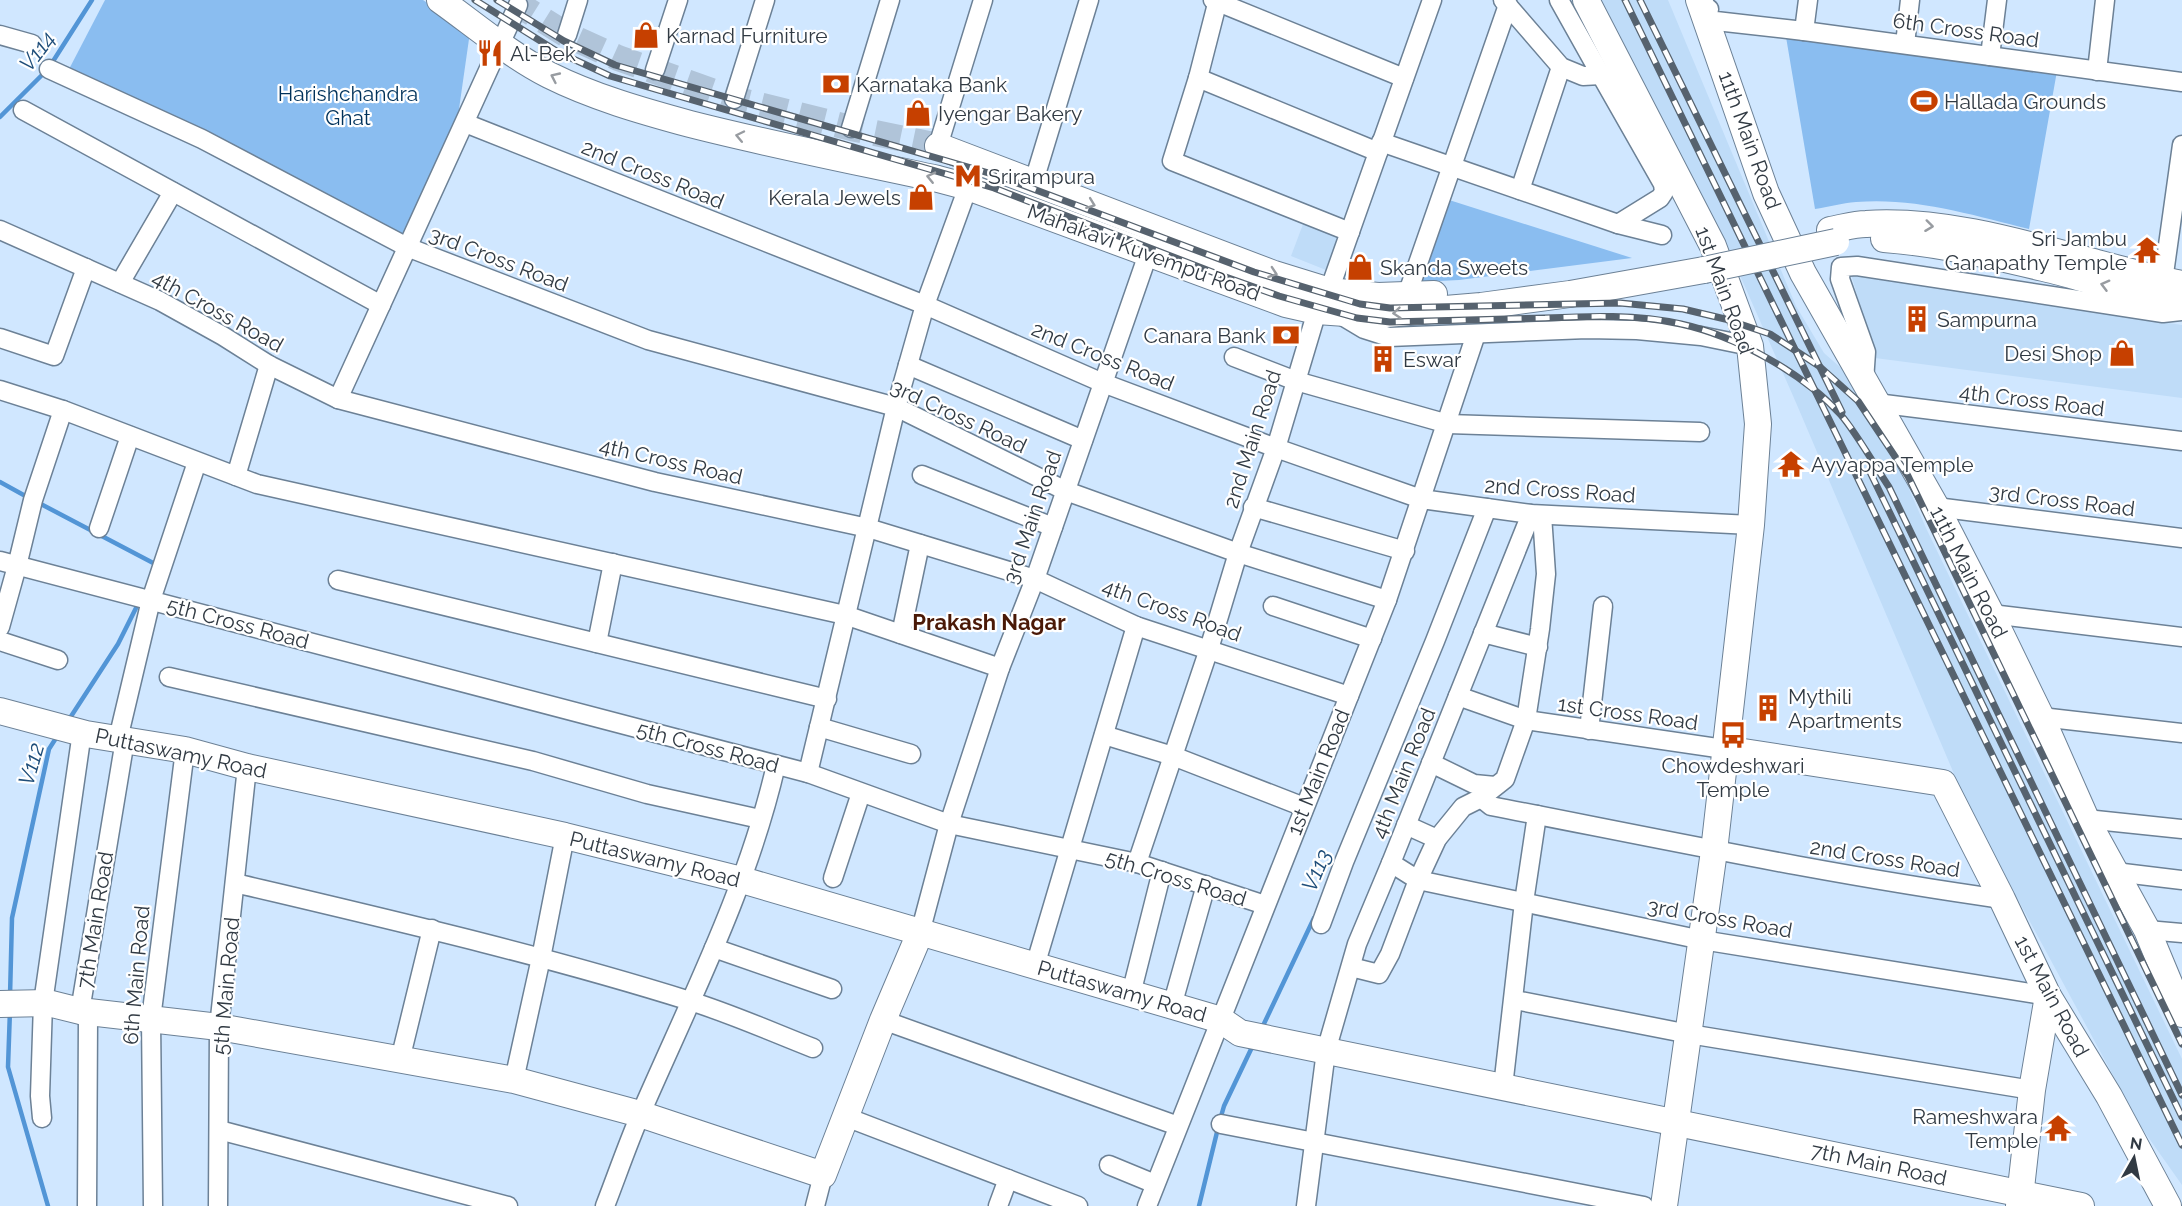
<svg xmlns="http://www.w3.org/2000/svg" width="2182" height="1206" viewBox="0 0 2182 1206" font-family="Raleway,sans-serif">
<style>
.built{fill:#bfdcf8}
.green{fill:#8abdf0}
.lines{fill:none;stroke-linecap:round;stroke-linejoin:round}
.stream{stroke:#5295d6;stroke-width:4.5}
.secondary-tunnel{stroke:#b0c4d9;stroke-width:26;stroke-dasharray:26 13;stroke-linecap:butt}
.street-casing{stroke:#6c8196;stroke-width:21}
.secondary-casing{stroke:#6c8196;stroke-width:28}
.street{stroke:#fff;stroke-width:18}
.secondary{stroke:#fff;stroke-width:26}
.rail-casing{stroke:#56626e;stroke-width:7}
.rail{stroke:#fff;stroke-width:4.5;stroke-dasharray:14;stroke-linecap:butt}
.secondary-bridge-casing{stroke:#6c8196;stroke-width:28;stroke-linecap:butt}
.secondary-bridge{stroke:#fff;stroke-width:26}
.oneway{stroke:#989ca1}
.labels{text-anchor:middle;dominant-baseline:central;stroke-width:4.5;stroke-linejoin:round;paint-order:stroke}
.street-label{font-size:21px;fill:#313a43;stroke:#fff}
.poi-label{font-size:21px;fill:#313a43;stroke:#fff;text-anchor:start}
.park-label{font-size:21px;fill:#00325b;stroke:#fff}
.water-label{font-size:22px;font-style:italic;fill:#1f4e7a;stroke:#fff}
.neighbourhood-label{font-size:22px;font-weight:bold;fill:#4a1907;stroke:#fff}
</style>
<rect width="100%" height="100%" fill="#d0e7ff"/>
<!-- built -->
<g class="built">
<polygon points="1596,0 1668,0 1796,306 1824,353 1866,390 1926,528 2182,1059 2182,1185 2141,1127 1969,809 1797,405 1720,230"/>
<polygon points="1305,219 1340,233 1326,270 1291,256"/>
<polygon points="1851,274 2182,325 2182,398 1875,358"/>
</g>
<!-- green -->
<g class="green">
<polygon points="105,0 423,0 470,32 457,123 398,251 67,73"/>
<path d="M1785,31L2057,71L2029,229C1973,215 1914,197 1856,202C1842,203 1828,207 1815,209Z"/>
<polygon points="1446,199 1632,258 1459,280 1419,282"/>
</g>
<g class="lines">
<!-- stream -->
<g class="stream">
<polyline points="50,66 92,0"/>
<polyline points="0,117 45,72"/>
<polyline points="0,482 29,498"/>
<polyline points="37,502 157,565"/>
<polyline points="68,721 118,644 139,602"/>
<polyline points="10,996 12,918 49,749 58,735"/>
<polyline points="10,1010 8,1067 48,1206"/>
<polyline points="1261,1030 1314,918"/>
<polyline points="1220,1120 1224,1106 1254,1043"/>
<polyline points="1199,1206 1218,1128"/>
</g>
<!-- secondary-tunnel -->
<polyline class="secondary-tunnel" points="511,0 567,35 618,58 734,99 851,128 938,146"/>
<defs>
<g id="street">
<polyline points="1213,0 1404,78"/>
<polyline points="1218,0 1198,78 1172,161 1350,232"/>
<polyline points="1503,0 1561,67 1583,76 1601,75 1559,0"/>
<polyline points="1709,9 1707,20 1804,31 2182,82"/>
<polyline points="1804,31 1808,0"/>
<polyline points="0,35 32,44"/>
<polyline points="567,35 578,0"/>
<polyline points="1905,44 1910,0"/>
<polyline points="1990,56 1997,0"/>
<polyline points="49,69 202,139 407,247 648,340 896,407 1066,491 1238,553 1387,600"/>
<polyline points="655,70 678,0"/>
<polyline points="2097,71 2105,0"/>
<polyline points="1601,75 1663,184 1664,192 1660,198 1618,224"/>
<polyline points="1198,78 1378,152"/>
<polyline points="734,99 765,0"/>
<polyline points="23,110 381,305"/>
<polyline points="465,123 925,305 1103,383 1276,448 1421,499 1531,514 1751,525"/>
<polyline points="851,128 890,0"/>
<polyline points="1381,142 1618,224 1662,235"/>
<polyline points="938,146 983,0"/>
<polyline points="1034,181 1089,0"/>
<polyline points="1520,190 1561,67"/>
<polyline points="0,230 160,301 223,336 269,365 338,399 655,482 868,528 1035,579 1136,626 1349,696"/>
<polyline points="2163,281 2182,145"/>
<polyline points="120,283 173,192"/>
<polyline points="1407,295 1508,5"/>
<polyline points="1339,314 1364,329 1389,337 1587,329 1637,330 1701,336 1750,346"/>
<polyline points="0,338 54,356 86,268"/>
<polyline points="1234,357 1296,381 1448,424 1700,432"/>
<polyline points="908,365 1083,440"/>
<polyline points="1864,381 1866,352 1840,279 1841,267 1857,266 2163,313 2182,311"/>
<polyline points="0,390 63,410 257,484 845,615 1000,668"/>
<polyline points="338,399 518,5"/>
<polyline points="1876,403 2182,441"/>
<polyline points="922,475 1053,527"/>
<polyline points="236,476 269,365"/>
<polyline points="1253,507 1405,551"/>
<polyline points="1936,507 2182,538"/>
<polyline points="99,528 130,436"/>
<polyline points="0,561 808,773 949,824 1137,863 1265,905"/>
<polyline points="338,580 827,699"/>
<polyline points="1273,606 1372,639"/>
<polyline points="1991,614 2182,637"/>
<polyline points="0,627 17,566 33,500 63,410"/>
<polyline points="1483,633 1538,647"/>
<polyline points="901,634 920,544"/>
<polyline points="0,641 58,660"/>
<polyline points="597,643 613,563"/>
<polyline points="169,677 533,761 647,794 760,819"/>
<polyline points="1458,696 1526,720 1724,749"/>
<polyline points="2041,717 2182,733"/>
<polyline points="819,727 911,754"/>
<polyline points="1589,730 1603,606"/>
<polyline points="1104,735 1173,756 1304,807"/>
<polyline points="118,739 151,600 197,462"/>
<polyline points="1431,763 1474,784 1495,786"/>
<polyline points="808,773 896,407 925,305 968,187"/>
<path d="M1481,798L1491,806C1661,839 1830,875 2002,899"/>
<polyline points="2086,819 2182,829"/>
<polyline points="1406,825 1437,839"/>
<polyline points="1137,863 1209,649 1238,553 1276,448 1317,311 1329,291 1432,0"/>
<polyline points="1391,863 1418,880 1702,940 2048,996"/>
<polyline points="2115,872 2182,880"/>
<polyline points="833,878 861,793"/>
<path d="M235,883C387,919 540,954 690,1001C732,1014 772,1032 813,1048"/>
<polyline points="1321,924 1344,862 1435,641 1487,508"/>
<polyline points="2147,930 2182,933"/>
<polyline points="920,933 949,824 1000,668 1035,579 1148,254"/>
<polyline points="714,948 832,989"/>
<polyline points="1035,966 1136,626"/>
<polyline points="1351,967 1379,974 1390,954 1418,880 1437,839 1463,807 1481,798 1505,779 1526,720 1540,629 1546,574 1542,515"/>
<polyline points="1131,994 1162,871"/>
<polyline points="1515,1000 1689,1034 2032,1090"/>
<polyline points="1172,1006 1206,885"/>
<polyline points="883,1020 1178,1126"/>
<polyline points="400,1060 432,929"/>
<polyline points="514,1080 541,958 565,836"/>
<polyline points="1503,1087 1524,902 1537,815"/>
<polyline points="846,1117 1078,1206"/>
<polyline points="42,1118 40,1096 43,1003 82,732"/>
<polyline points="1221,1124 1644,1206"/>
<polyline points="219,1130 508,1206"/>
<polyline points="1109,1165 1155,1184"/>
<polyline points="87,1206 88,1018 80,1011 125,740"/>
<polyline points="153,1206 151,1019 185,750"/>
<polyline points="218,1206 219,1027 247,767"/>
<path d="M605,1206C617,1175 628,1143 641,1113C691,998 748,887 776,765"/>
<polyline points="815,1206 823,1175"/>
<polyline points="998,1206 1008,1179"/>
<polyline points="1147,1206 1387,600 1476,334"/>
<polyline points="1306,1206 1326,1051 1357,944 1391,863 1531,514"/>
</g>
<g id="secondary">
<path d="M440,0C475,25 510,55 549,75C593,97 642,111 690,124C772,145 855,161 938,179L968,187L1286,304L1317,311L1374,315L1481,306L1570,294L1704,270"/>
<polyline points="1586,0 1713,246 1750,346 1758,424 1751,525 1714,851 1664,1206"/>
<polyline points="1699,0 1766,193 1803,273 1936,507 1991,614 2041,717 2086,819 2147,930 2182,1014"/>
<polyline points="938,146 1274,274 1329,291 1378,296 1434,294"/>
<path d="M1830,230C1842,228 1854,224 1866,224C1943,219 2023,243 2097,263C2125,270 2153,279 2182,284"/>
<path d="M1884,239C1940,243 1997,257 2052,270C2095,281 2138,296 2182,303"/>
<polyline points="0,711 86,734 185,750 247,767 565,836 742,880 1221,1020 1240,1033 2081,1206"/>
<polyline points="1724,749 1943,783 2002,899 2048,996 2109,1096 2168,1206"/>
<polyline points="0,1004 48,1003 80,1011 219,1027 514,1080 640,1114 823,1175 883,1020 920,933"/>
<polyline points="2019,1206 2032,1090 2048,996"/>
</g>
</defs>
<!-- street casing -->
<use href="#street" class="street-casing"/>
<!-- secondary casing -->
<use href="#secondary" class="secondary-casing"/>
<!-- street -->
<use href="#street" class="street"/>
<!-- secondary -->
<use href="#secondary" class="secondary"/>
<defs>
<g id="rail">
<path d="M475,0L558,52L610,76L994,188L1220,275L1279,296L1357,318L1390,322C1442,321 1493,319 1545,318C1589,316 1637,314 1681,324C1736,336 1803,373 1841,415C1857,434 1875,466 1889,487L2182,1095"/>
<polyline points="497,0 564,41 615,65 999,176 1254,272 1360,304 1390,308 1620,303 1683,309 1725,319 1770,334 1819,366 1858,401 1908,476 2182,1044"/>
<polyline points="1625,0 2182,1145"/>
<polyline points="1640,0 1842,412"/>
<polyline points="1870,472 2182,1117"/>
</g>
</defs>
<!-- rail casing -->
<use href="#rail" class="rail-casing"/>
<!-- rail -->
<use href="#rail" class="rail"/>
<defs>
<polyline id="secondary-bridge" points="1704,270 1836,242"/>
</defs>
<!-- secondary-bridge casing -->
<use href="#secondary-bridge" class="secondary-bridge-casing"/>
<!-- secondary-bridge -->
<use href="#secondary-bridge" class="secondary-bridge"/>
</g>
<!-- one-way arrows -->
<defs><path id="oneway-chevron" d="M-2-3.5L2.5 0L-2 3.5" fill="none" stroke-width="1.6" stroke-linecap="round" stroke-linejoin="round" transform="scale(1.5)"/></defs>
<g class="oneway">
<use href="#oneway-chevron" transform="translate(555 77) rotate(-155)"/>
<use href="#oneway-chevron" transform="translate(740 136) rotate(-168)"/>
<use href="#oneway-chevron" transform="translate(931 177) rotate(-167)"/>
<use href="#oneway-chevron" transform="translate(1091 204) rotate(21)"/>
<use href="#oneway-chevron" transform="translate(1929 226) rotate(7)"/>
<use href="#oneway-chevron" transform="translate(1273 273) rotate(19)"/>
<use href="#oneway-chevron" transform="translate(2105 285) rotate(-165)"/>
<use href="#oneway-chevron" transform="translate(1397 313) rotate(175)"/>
</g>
<!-- icons -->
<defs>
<symbol id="shop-bare" viewBox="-9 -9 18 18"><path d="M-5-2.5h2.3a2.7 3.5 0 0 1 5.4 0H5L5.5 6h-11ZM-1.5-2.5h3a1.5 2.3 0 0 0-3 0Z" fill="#c64000" stroke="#fff" stroke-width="2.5" paint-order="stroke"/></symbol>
<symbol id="restaurant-bare" viewBox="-9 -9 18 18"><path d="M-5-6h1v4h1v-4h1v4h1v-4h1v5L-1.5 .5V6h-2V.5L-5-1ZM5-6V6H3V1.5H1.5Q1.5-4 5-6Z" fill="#c64000" stroke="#fff" stroke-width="2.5" paint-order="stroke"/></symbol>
<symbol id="bank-bare" viewBox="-9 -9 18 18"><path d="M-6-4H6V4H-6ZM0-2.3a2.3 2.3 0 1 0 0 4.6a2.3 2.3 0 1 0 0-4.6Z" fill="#c64000" stroke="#fff" stroke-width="2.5" paint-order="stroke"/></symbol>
<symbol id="stadium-bare" viewBox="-9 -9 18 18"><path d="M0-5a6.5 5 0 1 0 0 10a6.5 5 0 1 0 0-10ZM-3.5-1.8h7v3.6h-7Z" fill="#c64000" stroke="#fff" stroke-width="2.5" paint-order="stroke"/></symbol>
<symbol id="metro-bare" viewBox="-9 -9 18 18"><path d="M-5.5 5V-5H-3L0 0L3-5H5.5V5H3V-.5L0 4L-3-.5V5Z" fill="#c64000" stroke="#fff" stroke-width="2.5" paint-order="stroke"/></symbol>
<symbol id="temple-bare" viewBox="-9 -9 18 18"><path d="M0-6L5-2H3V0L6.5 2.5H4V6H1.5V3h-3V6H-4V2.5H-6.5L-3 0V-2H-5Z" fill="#c64000" stroke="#fff" stroke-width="2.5" paint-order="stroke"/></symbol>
<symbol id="building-bare" viewBox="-9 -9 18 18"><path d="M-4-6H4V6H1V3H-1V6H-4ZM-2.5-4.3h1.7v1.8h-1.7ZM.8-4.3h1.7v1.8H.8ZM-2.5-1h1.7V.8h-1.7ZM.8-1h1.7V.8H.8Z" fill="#c64000" stroke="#fff" stroke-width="2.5" paint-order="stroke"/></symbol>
<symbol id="bus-bare" viewBox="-9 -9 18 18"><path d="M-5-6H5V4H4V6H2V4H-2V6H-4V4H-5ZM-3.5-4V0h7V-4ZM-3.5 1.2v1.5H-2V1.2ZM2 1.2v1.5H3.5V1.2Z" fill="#c64000" stroke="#fff" stroke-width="2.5" paint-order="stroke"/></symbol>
</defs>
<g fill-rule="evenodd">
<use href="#shop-bare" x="627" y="16" width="38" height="38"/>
<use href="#restaurant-bare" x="471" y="34" width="38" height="38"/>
<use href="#bank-bare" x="817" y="65" width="38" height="38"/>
<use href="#stadium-bare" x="1905" y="82" width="38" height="38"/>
<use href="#shop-bare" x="899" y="94" width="38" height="38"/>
<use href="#metro-bare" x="949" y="157" width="38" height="38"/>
<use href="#shop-bare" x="902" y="178" width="38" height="38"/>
<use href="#temple-bare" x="2128" y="231" width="38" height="38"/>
<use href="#shop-bare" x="1341" y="248" width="38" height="38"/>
<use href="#building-bare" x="1898" y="300" width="38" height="38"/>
<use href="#bank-bare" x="1267" y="316" width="38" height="38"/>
<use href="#shop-bare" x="2103" y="334" width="38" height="38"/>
<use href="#building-bare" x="1364" y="340" width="38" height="38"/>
<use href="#temple-bare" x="1772" y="445" width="38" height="38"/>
<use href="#building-bare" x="1749" y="689" width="38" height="38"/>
<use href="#bus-bare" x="1714" y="716" width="38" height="38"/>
<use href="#temple-bare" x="2039" y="1109" width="38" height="38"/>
</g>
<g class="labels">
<!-- street labels -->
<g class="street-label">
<text transform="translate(1966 30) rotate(8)">6th Cross Road</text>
<text transform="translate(1750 140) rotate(70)">11th Main Road</text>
<text transform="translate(653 174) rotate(22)">2nd Cross Road</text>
<text transform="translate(1144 252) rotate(20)">Mahakavi Kuvempu Road</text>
<text transform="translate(499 259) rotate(21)">3rd Cross Road</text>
<text transform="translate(1725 290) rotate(70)">1st Main Road</text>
<text transform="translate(218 311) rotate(29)">4th Cross Road</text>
<text transform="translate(1103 356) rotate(22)">2nd Cross Road</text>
<text transform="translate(2032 400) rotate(7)">4th Cross Road</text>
<text transform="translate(959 416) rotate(25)">3rd Cross Road</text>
<text transform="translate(1252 439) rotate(-72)">2nd Main Road</text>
<text transform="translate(671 461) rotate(13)">4th Cross Road</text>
<text transform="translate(1560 490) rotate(4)">2nd Cross Road</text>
<text transform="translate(2062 500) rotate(7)">3rd Cross Road</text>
<text transform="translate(1032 517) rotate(-71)">3rd Main Road</text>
<text transform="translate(1969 572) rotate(63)">11th Main Road</text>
<text transform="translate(1172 610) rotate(20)">4th Cross Road</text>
<text transform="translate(238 623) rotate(15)">5th Cross Road</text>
<text transform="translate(1628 713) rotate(8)">1st Cross Road</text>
<text transform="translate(708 747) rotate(15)">5th Cross Road</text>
<text transform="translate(181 753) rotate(12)">Puttaswamy Road</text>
<text transform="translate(1318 772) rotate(-68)">1st Main Road</text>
<text transform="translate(1403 773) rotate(-68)">4th Main Road</text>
<text transform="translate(1885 858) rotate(9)">2nd Cross Road</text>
<text transform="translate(655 859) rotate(14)">Puttaswamy Road</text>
<text transform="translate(1176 878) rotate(17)">5th Cross Road</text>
<text transform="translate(1720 918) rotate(10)">3rd Cross Road</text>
<text transform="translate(95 920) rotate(-81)">7th Main Road</text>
<text transform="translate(136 975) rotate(-85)">6th Main Road</text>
<text transform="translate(226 986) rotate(-85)">5th Main Road</text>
<text transform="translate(1122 991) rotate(16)">Puttaswamy Road</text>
<text transform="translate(2052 996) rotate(62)">1st Main Road</text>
<text transform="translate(1879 1164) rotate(12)">7th Main Road</text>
</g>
<!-- poi labels -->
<g class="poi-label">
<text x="666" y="35">Karnad Furniture</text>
<text x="510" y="53">Al-Bek</text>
<text x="856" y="84">Karnataka Bank</text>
<text x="1944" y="101">Hallada Grounds</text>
<text x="938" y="113">Iyengar Bakery</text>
<text x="988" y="176">Srirampura</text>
<text x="901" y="197" text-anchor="end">Kerala Jewels</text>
<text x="2127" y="238" text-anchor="end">Sri Jambu<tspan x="2127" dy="24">Ganapathy Temple</tspan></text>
<text x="1380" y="267">Skanda Sweets</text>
<text x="1937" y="319">Sampurna</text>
<text x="1266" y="335" text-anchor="end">Canara Bank</text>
<text x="2102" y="353" text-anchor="end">Desi Shop</text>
<text x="1403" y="359">Eswar</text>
<text x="1811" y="464">Ayyappa Temple</text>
<text x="1788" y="696">Mythili<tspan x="1788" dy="24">Apartments</tspan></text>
<text x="1733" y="765" text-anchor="middle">Chowdeshwari<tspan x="1733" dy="24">Temple</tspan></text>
<text x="2038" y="1116" text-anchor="end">Rameshwara<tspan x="2038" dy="24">Temple</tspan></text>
</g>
<!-- park labels -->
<g class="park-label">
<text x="348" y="93">Harishchandra<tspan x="348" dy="24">Ghat</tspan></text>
</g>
<!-- water labels -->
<g class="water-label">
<text transform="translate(37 51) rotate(-52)">V114</text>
<text transform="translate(31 764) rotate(-74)">V112</text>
<text transform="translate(1316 870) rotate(-67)">V113</text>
</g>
<!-- neighbourhood labels -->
<g class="neighbourhood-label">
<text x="989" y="622">Prakash Nagar</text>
</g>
</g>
<!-- north arrow -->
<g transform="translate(2134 1158) rotate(9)" stroke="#ffffff" stroke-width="4.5" paint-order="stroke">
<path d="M0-4.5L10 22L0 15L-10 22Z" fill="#313a43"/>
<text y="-9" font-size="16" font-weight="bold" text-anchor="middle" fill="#313a43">N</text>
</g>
</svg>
